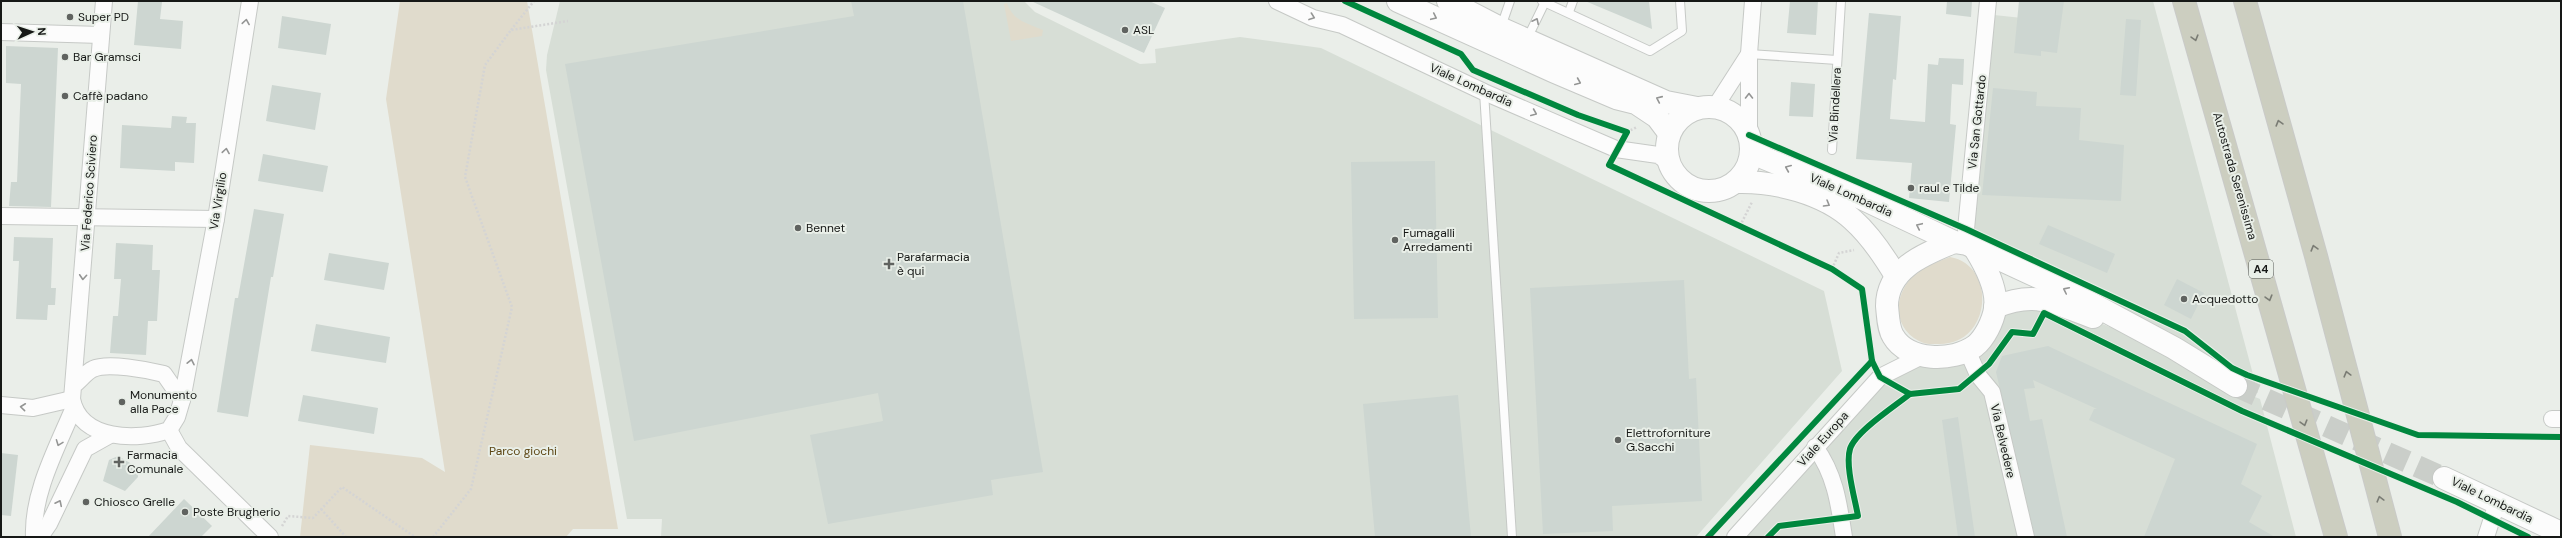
<svg xmlns="http://www.w3.org/2000/svg" width="2562" height="538" viewBox="0 0 2562 538" font-family="'DM Sans',sans-serif">
<style>
.built{fill:#d7ded6}
.green{fill:#e0dbcc}
.building{fill:#cdd6d1}
.lines{fill:none;stroke-linecap:round;stroke-linejoin:round}
.secondary-tunnel{stroke:#cacec9;stroke-width:22;stroke-dasharray:22 11;stroke-linecap:butt}
.lane-casing{stroke:#c6c9c6;stroke-width:10}
.street-casing{stroke:#c6c9c6;stroke-width:18}
.secondary-casing{stroke:#c6c9c6;stroke-width:24}
.highway-casing{stroke:#c9cac8;stroke-width:24}
.path{stroke:#d4d4d4;stroke-width:2.5;stroke-dasharray:2 2;stroke-linecap:butt}
.lane{stroke:#fcfcfc;stroke-width:8}
.street{stroke:#fcfcfc;stroke-width:16}
.secondary{stroke:#fcfcfc;stroke-width:22}
.highway{stroke:#cccec0;stroke-width:22}
.cycleway-casing{stroke:#e9efe8;stroke-width:8}
.cycleway{stroke:#00873e;stroke-width:6}
.oneway{stroke:#949594}
.oneway2{stroke:#7a7c74}
.poi-dot{fill:#606360;stroke:#e9efe8;stroke-width:1.5}
.labels{text-anchor:middle;dominant-baseline:central;stroke-width:4;stroke-linejoin:round;paint-order:stroke}
.shield{fill:#e9efe8;stroke:#555855;stroke-width:1}
.shield-label{font-size:11px;font-weight:bold;fill:#161816}
.poi-label{font-size:12px;fill:#161816;stroke:#e9efe8;text-anchor:start}
.street-label{font-size:12px;fill:#161816;stroke:#e9efe8}
.park-label{font-size:12px;fill:#5c4513;stroke:#e9efe8}
</style>
<rect width="100%" height="100%" fill="#eaeee9"/>
<!-- built -->
<g class="built">
<polygon points="560,1 1024,1 1035,12 1140,64 1156,63 1155,49 1240,37 1321,48 1824,291 1842,371 1696,537 661,537 662,519 627,519 546,70 547,55"/>
<polygon points="2043,1 2153,1 2258,393 1971,241 1994,15 2041,20"/>
<polygon points="2017,301 2097,322 2172,351 2232,388 2260,399 2296,537 1738,537 1881,380 1923,359 1947,359 1993,326"/>
</g>
<!-- green -->
<g class="green">
<polygon points="400,1 527,1 618,529 573,529 566,537 300,537 310,445 422,458 445,472 386,99"/>
<path d="M1007,3C1013,21 1027,23 1043,30L1042,36L1011,41L1004,4Z"/>
<path d="M1950,257C1997,265 1992,344 1940,344C1932,344 1926,345 1919,341C1890,326 1894,289 1919,271C1928,265 1940,261 1950,257Z"/>
</g>
<!-- building -->
<g class="building">
<polygon points="138,1 162,2 160,19 183,21 181,49 134,45"/>
<polygon points="851,1 963,1 1043,472 991,480 993,495 828,524 810,435 883,421 878,393 634,441 565,64 854,16"/>
<polygon points="1031,1 1149,1 1165,8 1144,53"/>
<polygon points="1585,1 1649,1 1652,29"/>
<polygon points="1790,1 1818,1 1816,35 1787,33"/>
<polygon points="1947,1 1972,1 1971,17 1946,14"/>
<polygon points="2019,1 2064,1 2057,53 2041,51 2041,56 2014,53"/>
<polygon points="1869,13 1901,16 1896,80 1893,79 1890,119 1925,122 1928,64 1938,65 1939,58 1964,59 1963,85 1952,84 1950,124 1956,125 1949,202 1909,198 1912,163 1856,159"/>
<polygon points="282,16 331,24 326,55 278,48"/>
<polygon points="2126,19 2141,20 2136,96 2120,95"/>
<polygon points="6,46 58,48 51,207 9,206 11,182 17,182 21,84 6,83"/>
<polygon points="1791,82 1815,84 1813,117 1789,116"/>
<polygon points="272,85 321,93 315,130 266,121"/>
<polygon points="1993,88 2037,92 2036,106 2081,108 2079,140 2124,145 2121,201 1982,195"/>
<polygon points="172,116 187,117 186,123 196,123 194,163 175,162 175,171 120,168 122,125 171,128"/>
<polygon points="263,154 328,166 323,192 258,181"/>
<polygon points="1435,161 1438,318 1354,319 1351,162"/>
<polygon points="254,209 284,214 273,277 271,277 248,417 217,412 235,298 238,298"/>
<polygon points="2048,225 2115,254 2107,273 2039,244"/>
<polygon points="14,237 53,238 51,288 56,288 55,305 48,305 47,320 16,319 19,261 13,261"/>
<polygon points="116,243 153,245 152,270 160,270 157,321 148,321 146,355 110,353 113,316 118,316 121,279 114,279"/>
<polygon points="329,253 389,263 384,290 324,280"/>
<polygon points="2177,279 2204,293 2191,319 2164,305"/>
<polygon points="1684,280 1689,379 1696,378 1702,501 1612,506 1613,531 1543,534 1530,288"/>
<polygon points="316,324 390,337 386,363 311,351"/>
<polygon points="2048,346 2257,444 2241,484 2262,496 2249,522 2275,537 2144,537 2175,459 2089,420 2094,409 2097,409 2033,380 2035,388 2024,389 2030,421 2042,419 2067,537 2035,537 1996,372 2002,356"/>
<polygon points="303,395 378,408 374,434 298,421"/>
<polygon points="1458,395 1471,537 1375,537 1363,404"/>
<polygon points="1958,417 1975,537 1958,537 1942,420"/>
<polygon points="1,453 18,455 11,516 1,515"/>
<polygon points="118,456 137,467 138,477 125,491 103,481 109,460"/>
<polygon points="184,499 212,526 201,537 148,537"/>
</g>
<g class="lines">
<!-- secondary-tunnel -->
<polyline class="secondary-tunnel" points="2236,386 2444,478"/>
<defs>
<g id="lane">
<polyline points="1542,1 1650,51 1682,31 1680,1"/>
<polyline points="1569,12 1573,1"/>
<polyline points="1501,27 1510,1"/>
<polyline points="1527,39 1545,2"/>
<polyline points="1749,54 1837,60"/>
<polyline points="1484,92 1512,537"/>
<polyline points="1832,150 1841,1"/>
</g>
<g id="street">
<polyline points="1277,1 1313,18 1342,25 1484,92 1616,149 1658,155 1668,162"/>
<polyline points="1,32 101,35"/>
<polyline points="1715,107 1749,54"/>
<polyline points="1749,135 1749,54 1753,1"/>
<polyline points="1,216 216,219"/>
<polyline points="1967,244 1966,229 1988,1"/>
<polyline points="1967,350 1978,375 1992,392 2026,537"/>
<path d="M74,385C80,381 86,372 93,369C107,362 148,370 164,374L182,400L177,417L169,430C138,441 80,441 72,399L104,1"/>
<polyline points="182,400 216,219 250,1"/>
<polyline points="1,405 33,408 72,399"/>
<polyline points="2552,419 2561,419"/>
<polyline points="169,430 179,448 270,537"/>
<path d="M1815,447C1835,474 1839,504 1844,537"/>
<path d="M34,537C32,493 57,448 74,407"/>
<polyline points="40,537 49,524 85,449 110,435"/>
<polyline points="1735,537 1880,377 1922,356"/>
<polyline points="2486,537 2497,503"/>
</g>
<g id="secondary">
<polyline points="1398,1 1555,72 1616,98 1636,103 1657,117 1669,133"/>
<polyline points="1448,1 1500,28 1666,102 1697,108"/>
<circle cx="1709" cy="149" r="42"/>
<polyline points="1751,144 1764,158 1861,198 1954,242 1967,244 2066,290 2174,348 2236,386"/>
<path d="M1737,182C1775,181 1824,193 1853,220C1871,236 1884,256 1896,276"/>
<path d="M1954,242C1925,254 1887,268 1887,306C1888,315 1888,328 1893,336C1908,362 1953,362 1975,346C1985,338 1993,321 1995,309C1998,289 1985,265 1975,249"/>
<path d="M1995,307C2037,290 2053,303 2093,317"/>
<polyline points="2444,478 2561,533"/>
</g>
<g id="highway">
<polyline points="2184,1 2336,537"/>
<polyline points="2245,1 2316,256 2390,537"/>
</g>
</defs>
<!-- lane casing -->
<use href="#lane" class="lane-casing"/>
<!-- street casing -->
<use href="#street" class="street-casing"/>
<!-- secondary casing -->
<use href="#secondary" class="secondary-casing"/>
<!-- highway casing -->
<use href="#highway" class="highway-casing"/>
<!-- path -->
<g class="path">
<polyline points="511,30 534,1"/>
<polyline points="1627,132 1637,127"/>
<polyline points="1740,226 1752,202"/>
<polyline points="1832,269 1839,253 1854,250"/>
<polyline points="321,509 346,537"/>
<polyline points="282,526 288,516 313,518 342,487 415,537"/>
<polyline points="433,537 471,489 512,307 465,177 485,65 511,30 568,21"/>
</g>
<!-- lane -->
<use href="#lane" class="lane"/>
<!-- street -->
<use href="#street" class="street"/>
<!-- secondary -->
<use href="#secondary" class="secondary"/>
<!-- highway -->
<use href="#highway" class="highway"/>
<defs>
<g id="cycleway">
<polyline points="1345,1 1461,54 1473,70 1578,115 1627,132 1609,165 1832,269 1862,289 1872,361 1880,377 1910,394 1959,389 1989,364 2012,332 2033,334 2044,313 2242,411 2457,502 2528,537"/>
<polyline points="1749,135 1966,229 2185,331 2232,368 2247,375 2418,435 2561,437"/>
<polyline points="1708,537 1872,361"/>
<path d="M1768,537L1779,526L1858,516C1855,499 1845,465 1850,449C1855,432 1895,406 1910,394"/>
</g>
</defs>
<!-- cycleway casing -->
<use href="#cycleway" class="cycleway-casing"/>
<!-- cycleway -->
<use href="#cycleway" class="cycleway"/>
</g>
<!-- one-way arrows -->
<defs><path id="oneway-chevron" d="M-2-3.5L2.5 0L-2 3.5" fill="none" stroke-width="1.6" stroke-linecap="round" stroke-linejoin="round"/></defs>
<g class="oneway">
<use href="#oneway-chevron" transform="translate(1312 17) rotate(20)"/>
<use href="#oneway-chevron" transform="translate(1434 17) rotate(25)"/>
<use href="#oneway-chevron" transform="translate(1536 21) rotate(-64)"/>
<use href="#oneway-chevron" transform="translate(246 22) rotate(-81)"/>
<use href="#oneway-chevron" transform="translate(1578 82) rotate(23)"/>
<use href="#oneway-chevron" transform="translate(1749 96) rotate(-90)"/>
<use href="#oneway-chevron" transform="translate(1659 99) rotate(-156)"/>
<use href="#oneway-chevron" transform="translate(1534 113) rotate(23)"/>
<use href="#oneway-chevron" transform="translate(226 151) rotate(-81)"/>
<use href="#oneway-chevron" transform="translate(1788 168) rotate(-157)"/>
<use href="#oneway-chevron" transform="translate(1827 204) rotate(30)"/>
<use href="#oneway-chevron" transform="translate(1919 226) rotate(-155)"/>
<use href="#oneway-chevron" transform="translate(83 277) rotate(94)"/>
<use href="#oneway-chevron" transform="translate(2066 290) rotate(-154)"/>
<use href="#oneway-chevron" transform="translate(191 362) rotate(-78)"/>
<use href="#oneway-chevron" transform="translate(23 407) rotate(-174)"/>
<use href="#oneway-chevron" transform="translate(59 443) rotate(111)"/>
<use href="#oneway-chevron" transform="translate(59 503) rotate(-64)"/>
</g>
<g class="oneway2">
<use href="#oneway-chevron" transform="translate(2195 38) rotate(74)"/>
<use href="#oneway-chevron" transform="translate(2279 123) rotate(-106)"/>
<use href="#oneway-chevron" transform="translate(2314 248) rotate(-106)"/>
<use href="#oneway-chevron" transform="translate(2269 298) rotate(74)"/>
<use href="#oneway-chevron" transform="translate(2347 374) rotate(-105)"/>
<use href="#oneway-chevron" transform="translate(2304 423) rotate(74)"/>
<use href="#oneway-chevron" transform="translate(2380 499) rotate(-105)"/>
</g>
<!-- markers -->
<g class="poi-dot">
<circle cx="70" cy="17" r="4"/>
<circle cx="1125" cy="30" r="4"/>
<circle cx="65" cy="57" r="4"/>
<circle cx="65" cy="96" r="4"/>
<circle cx="1911" cy="188" r="4"/>
<circle cx="798" cy="228" r="4"/>
<circle cx="1395" cy="240" r="4"/>
<path d="M887 258h4v4h4v4h-4v4h-4v-4h-4v-4h4z"/>
<circle cx="2184" cy="299" r="4"/>
<circle cx="122" cy="402" r="4"/>
<circle cx="1618" cy="440" r="4"/>
<path d="M117 456h4v4h4v4h-4v4h-4v-4h-4v-4h4z"/>
<circle cx="86" cy="502" r="4"/>
<circle cx="185" cy="512" r="4"/>
</g>
<g class="labels">
<!-- shield labels -->
<rect class="shield" x="2249" y="260" width="24" height="18" rx="3"/>
<g class="shield-label">
<text x="2261" y="269">A4</text>
</g>
<!-- poi labels -->
<g class="poi-label">
<text x="78" y="17">Super PD</text>
<text x="1133" y="30">ASL</text>
<text x="73" y="57">Bar Gramsci</text>
<text x="73" y="96">Caffè padano</text>
<text x="1919" y="188">raul e Tilde</text>
<text x="806" y="228">Bennet</text>
<text x="1403" y="233">Fumagalli<tspan x="1403" dy="14">Arredamenti</tspan></text>
<text x="897" y="257">Parafarmacia<tspan x="897" dy="14">è qui</tspan></text>
<text x="2192" y="299">Acquedotto</text>
<text x="130" y="395">Monumento<tspan x="130" dy="14">alla Pace</tspan></text>
<text x="1626" y="433">Elettroforniture<tspan x="1626" dy="14">G.Sacchi</tspan></text>
<text x="127" y="455">Farmacia<tspan x="127" dy="14">Comunale</tspan></text>
<text x="94" y="502">Chiosco Grelle</text>
<text x="193" y="512">Poste Brugherio</text>
</g>
<!-- street labels -->
<g class="street-label">
<text transform="translate(1471 85) rotate(24)">Viale Lombardia</text>
<text transform="translate(1835 105) rotate(-87)">Via Bindellera</text>
<text transform="translate(1977 122) rotate(-84)">Via San Gottardo</text>
<text transform="translate(2235 176) rotate(74)">Autostrada Serenissima</text>
<text transform="translate(89 193) rotate(-86)">Via Federico Sciviero</text>
<text transform="translate(1851 195) rotate(24)">Viale Lombardia</text>
<text transform="translate(218 201) rotate(-81)">Via Virgilio</text>
<text transform="translate(1823 439) rotate(-48)">Viale Europa</text>
<text transform="translate(2003 441) rotate(77)">Via Belvedere</text>
<text transform="translate(2492 500) rotate(26)">Viale Lombardia</text>
</g>
<!-- park labels -->
<g class="park-label">
<text x="523" y="451">Parco giochi</text>
</g>
</g>
<!-- border -->
<rect width="2562" height="538" fill="none" stroke="#161816" stroke-width="4"/>
<!-- north arrow -->
<g transform="translate(32 32) rotate(87)" stroke="#e9efe8" stroke-width="3" paint-order="stroke">
<path d="M0-3L7 15L0 10L-7 15Z" fill="#161816"/>
<text y="-6" font-size="11" font-weight="bold" text-anchor="middle" fill="#161816">N</text>
</g>
</svg>
